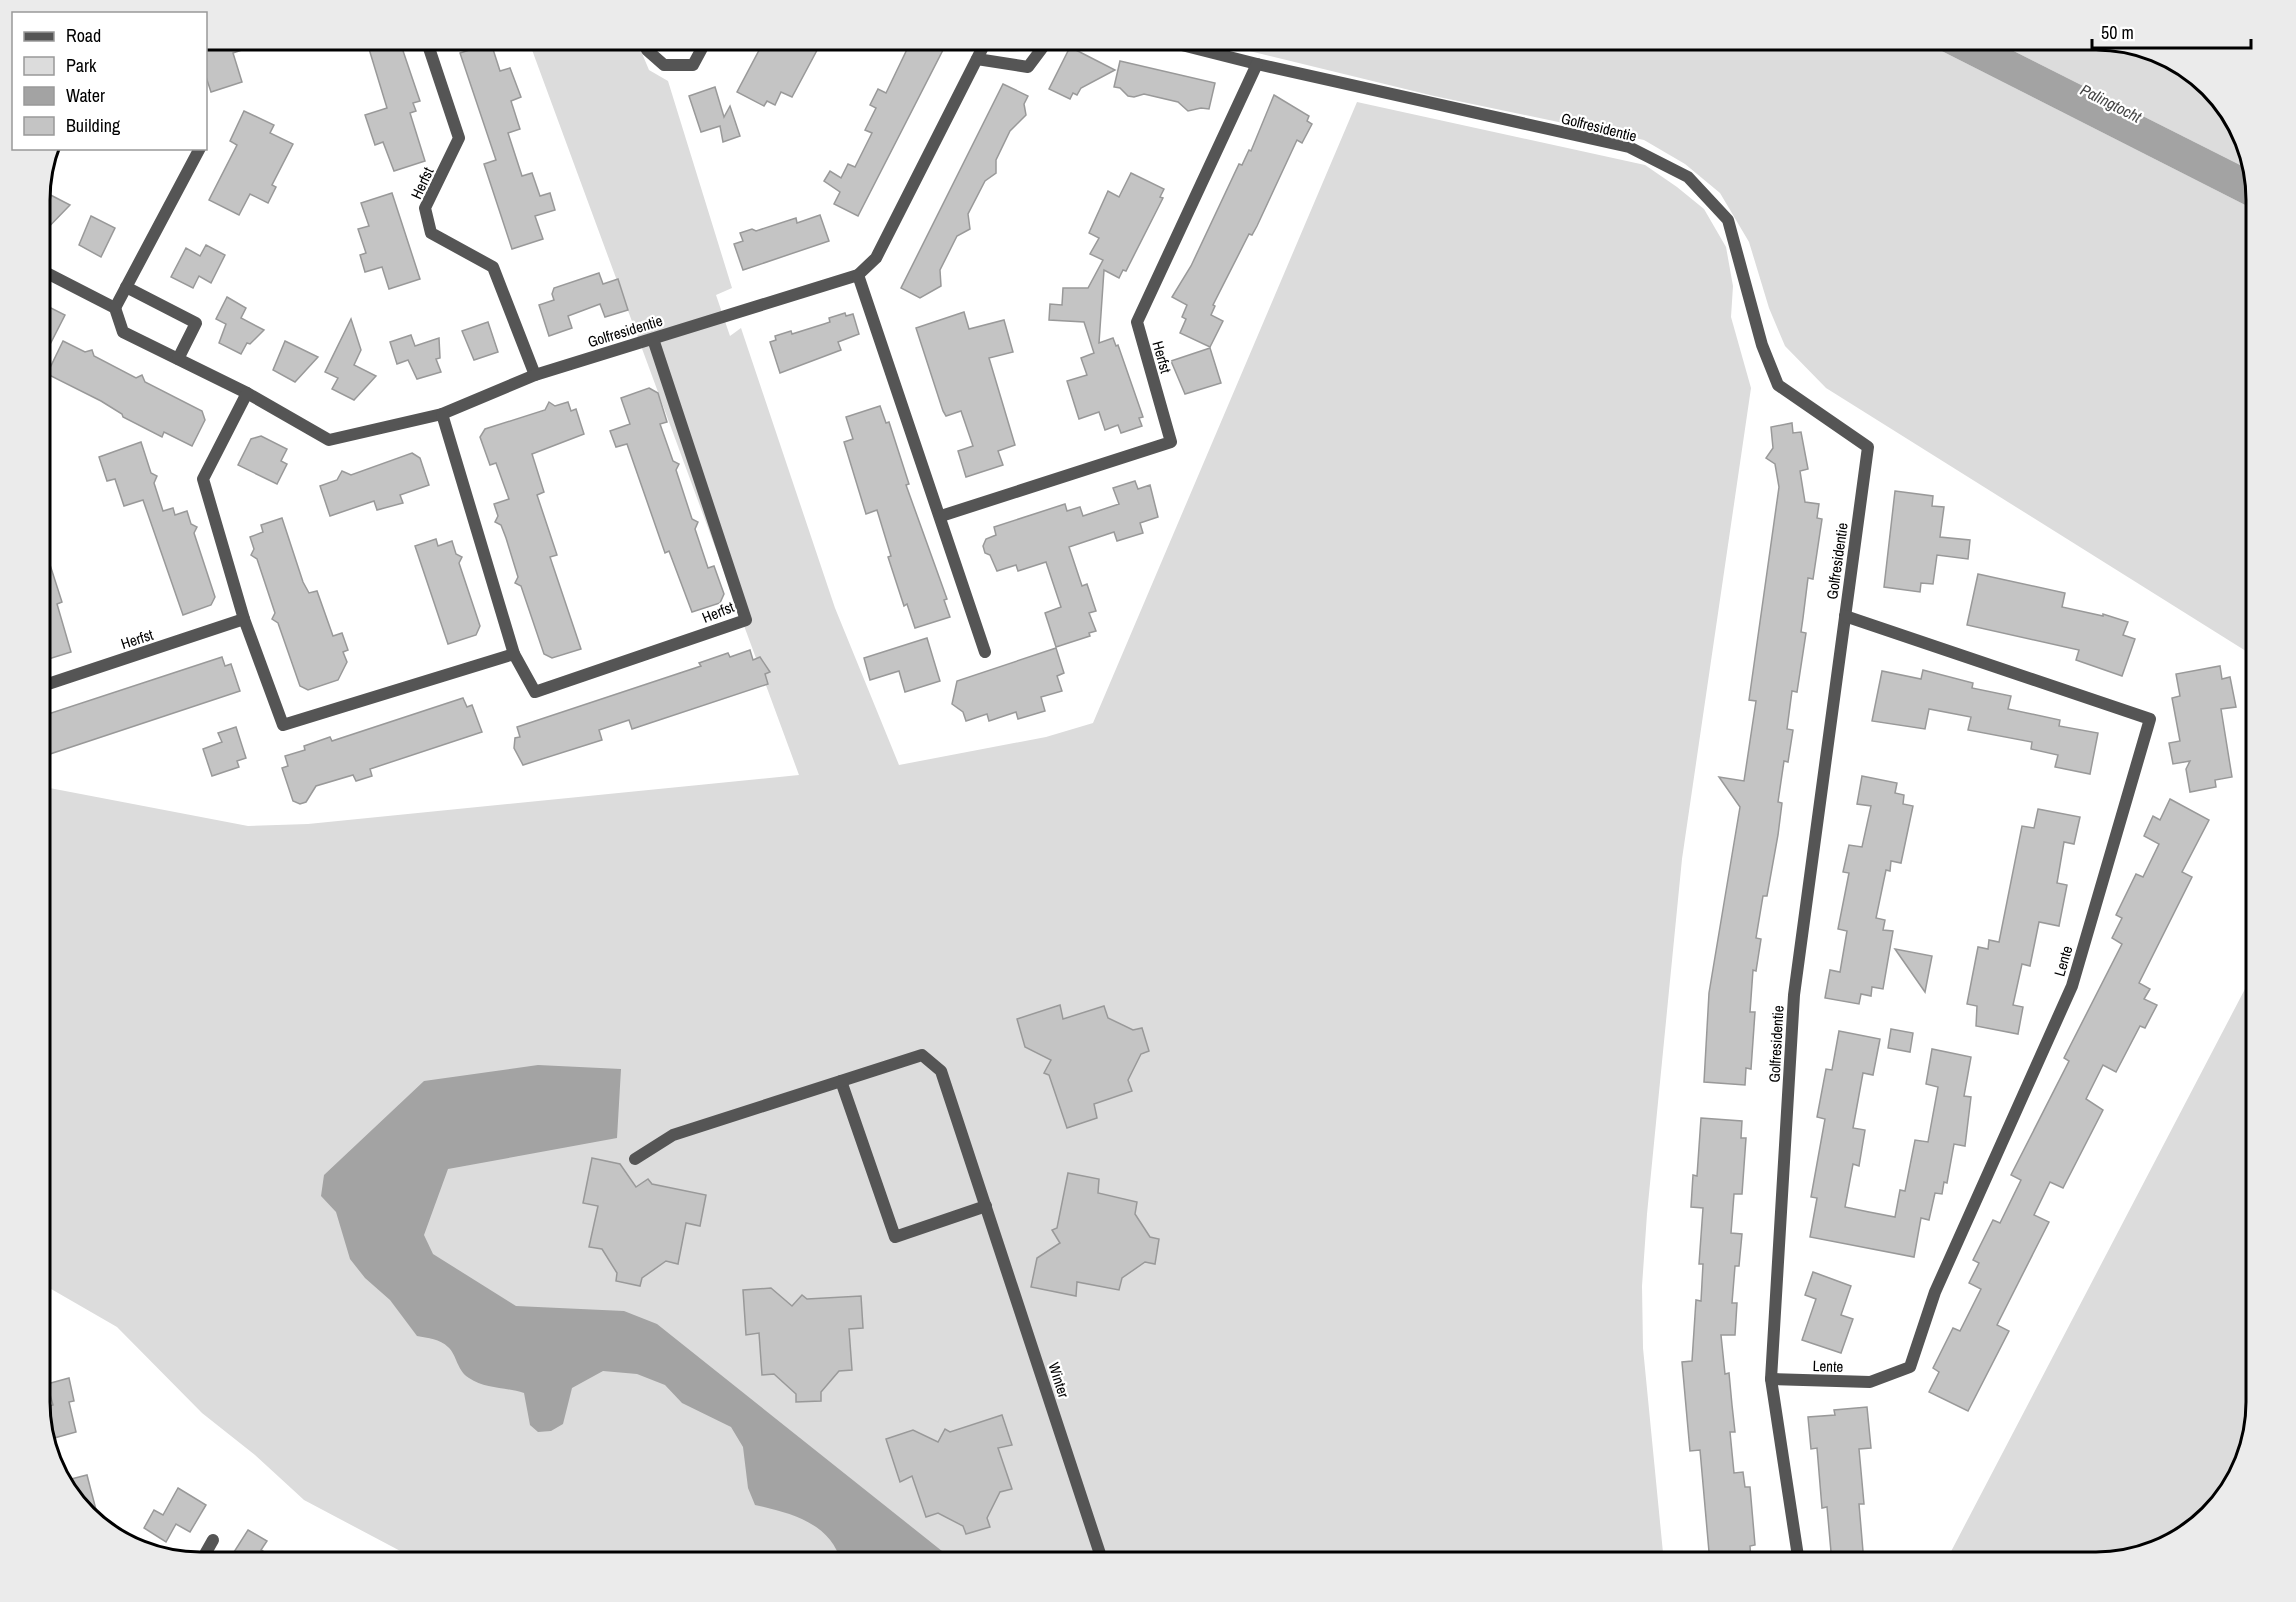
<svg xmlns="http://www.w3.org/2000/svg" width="2296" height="1602" viewBox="0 0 2296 1602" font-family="'Archivo Narrow',sans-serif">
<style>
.green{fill:#dcdcdc}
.water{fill:#a3a3a3}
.building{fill:#c4c4c4;stroke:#999;stroke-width:1.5}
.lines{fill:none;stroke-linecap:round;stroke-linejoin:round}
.street{stroke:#555;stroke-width:12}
.labels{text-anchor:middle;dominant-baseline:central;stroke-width:4.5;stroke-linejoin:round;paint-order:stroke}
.street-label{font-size:15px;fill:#000;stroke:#fff}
.water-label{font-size:16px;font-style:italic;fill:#444;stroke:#fff}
.rim{fill:none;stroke:#000;stroke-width:3}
</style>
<rect width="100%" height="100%" fill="#fff"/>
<!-- green -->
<g class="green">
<polygon points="528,39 636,39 649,70 668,81 732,288 716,295 730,336 741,328 835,608 899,765 1046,737 1093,723 1357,102 1645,165 1677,187 1704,209 1726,247 1733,286 1731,317 1751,388 1682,859 1647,1214 1642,1286 1643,1348 1664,1563 423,1563 304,1500 255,1455 202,1413 117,1327 39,1282 39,786 248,826 308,824 799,775"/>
<path d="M997,39H1038C1030,51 1017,53 1003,51Z"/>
<polygon points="1200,39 1918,39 2257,211 2257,658 1826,388 1785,346 1769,308 1749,242 1720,193 1685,164 1644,140 1434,96"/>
<polygon points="1990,39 2097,39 2148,47 2194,72 2240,128 2250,170"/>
<polygon points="2257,966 2257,1403 2249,1454 2230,1489 2225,1485 2211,1510 2168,1546 2096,1563 1945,1563"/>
</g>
<!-- water -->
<g class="water">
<polygon points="1918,39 1990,39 2250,170 2257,211"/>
<path d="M538,1065L621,1069L617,1138L448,1169L424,1235L433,1254L516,1306L624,1311L657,1324L957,1563H841C832,1523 790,1513 755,1505L748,1488L743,1447L731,1427L682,1403L665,1385L637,1374L603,1371L572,1388L563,1424L551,1431L538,1432L530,1425L524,1393C506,1387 485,1389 469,1378C457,1371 457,1355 448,1347C440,1339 428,1338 417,1336L390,1300L365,1278L350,1259L336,1212L321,1196L324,1175L424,1081Z"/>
</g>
<!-- building -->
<g class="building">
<polygon points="206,39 266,39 266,42 233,53 242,82 211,92 206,77"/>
<polygon points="366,39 399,39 420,101 413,103 416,111 410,113 425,161 394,171 383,142 375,145 365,115 387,108"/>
<polygon points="765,39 823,39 792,97 781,92 775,105 767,101 764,106 737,92"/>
<polygon points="912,39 936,39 946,44 858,216 834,204 840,192 824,181 830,171 841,178 848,164 855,167 872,133 865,130 876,108 870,105 878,89 886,93"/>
<polygon points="491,43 500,71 510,68 521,97 511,101 520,129 508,133 522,176 532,173 540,196 550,193 555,210 535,216 543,239 512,249 484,164 496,160 460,53"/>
<polygon points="1070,47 1115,70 1081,88 1077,95 1073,93 1070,99 1049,89"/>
<polygon points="1120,61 1215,83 1209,109 1201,108 1188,111 1178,102 1144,94 1134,97 1128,96 1120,88 1114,87"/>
<polygon points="1003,84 1028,96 1024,104 1026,115 1010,131 996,160 996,173 985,181 968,214 970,229 957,236 940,270 941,286 920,298 901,288"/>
<polygon points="715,87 724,117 730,106 740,136 723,142 720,126 701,132 689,96"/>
<polygon points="1274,95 1309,116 1307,121 1312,124 1302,143 1297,140 1257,226 1252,235 1249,234 1213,305 1215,306 1211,315 1223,321 1210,347 1180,333 1186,319 1182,317 1187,305 1172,297 1191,266 1239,164 1242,165 1249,150 1251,151"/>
<polygon points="244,111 274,125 270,133 293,144 272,185 276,187 268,203 250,194 239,215 209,200 237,145 230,141"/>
<polygon points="1131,173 1164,189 1160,197 1163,198 1126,271 1123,270 1119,278 1104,270 1099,343 1113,338 1116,346 1118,345 1143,417 1139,418 1142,426 1121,433 1118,425 1105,430 1099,412 1079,419 1067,381 1087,375 1081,358 1094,353 1084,322 1049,320 1050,304 1062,305 1063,288 1088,288 1103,260 1090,254 1099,238 1089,233 1108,191 1119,197"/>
<polygon points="39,189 70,205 39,237"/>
<polygon points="392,193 420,279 389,289 382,267 365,272 360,255 366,253 358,229 369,226 361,203"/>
<polygon points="820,215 829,241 743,270 734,244 743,241 740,233 752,229 756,231 796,218 797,223"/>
<polygon points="91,216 115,228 101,257 79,245"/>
<polygon points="206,245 225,255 211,283 199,276 193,288 171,277 186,248 200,256"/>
<polygon points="599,273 603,284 618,279 628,310 605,317 600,304 568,316 572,328 549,336 539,305 554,300 552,294 554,288"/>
<polygon points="227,297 246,308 241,318 264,330 250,344 247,343 241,354 219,343 226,324 216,319"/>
<polygon points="39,302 65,315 39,366"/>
<polygon points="964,312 969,329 1004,320 1013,352 989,358 1015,445 998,451 1003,465 966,477 958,451 973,446 961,411 946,416 943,411 916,328"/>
<polygon points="845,313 846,316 853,314 859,334 838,342 841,350 780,373 770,342 776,340 775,336 791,331 792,334 824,324 830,322 829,318"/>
<polygon points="351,319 361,350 354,365 376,376 354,400 332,389 338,378 325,372"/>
<polygon points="488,322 498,352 474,360 462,331"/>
<polygon points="411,335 415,346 439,338 440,358 436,359 441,372 417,379 408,360 397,364 390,342"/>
<polygon points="63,341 85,352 92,350 94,356 136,378 142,375 145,382 202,411 205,420 192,446 164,432 162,437 123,417 122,414 101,401 47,374"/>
<polygon points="285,341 318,357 295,382 273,370"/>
<polygon points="1210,348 1221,383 1185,394 1171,361"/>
<polygon points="649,388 658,393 667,422 660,424 673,461 679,464 676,470 692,519 698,522 695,529 708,568 714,566 724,594 720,603 692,612 669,551 665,553 627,444 616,447 610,431 630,424 621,398"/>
<polygon points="549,402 555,406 568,402 571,411 576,409 584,434 532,454 544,492 537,495 557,555 550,557 581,649 552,658 544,654 521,586 515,583 518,577 506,538 501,525 495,522 498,516 494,504 509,499 496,463 490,465 480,437 485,429 545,410"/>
<polygon points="880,406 886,423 889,422 909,484 906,485 947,599 944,600 950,617 915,628 907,604 904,606 888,557 891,556 877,510 866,514 844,442 853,439 846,417"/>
<polygon points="1792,423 1793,433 1801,432 1808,469 1800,471 1805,502 1819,504 1817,518 1822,519 1813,579 1808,578 1803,618 1801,632 1806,633 1797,692 1792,691 1787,729 1793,730 1788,762 1784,761 1778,802 1782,803 1778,835 1767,896 1763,896 1756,938 1761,939 1756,971 1753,970 1750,1012 1755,1012 1751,1069 1746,1068 1745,1085 1704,1082 1709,993 1740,807 1719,777 1744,781 1756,701 1749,700 1779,487 1775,464 1766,458 1773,448 1771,427"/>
<polygon points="261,436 287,449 281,461 287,464 277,484 238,465 251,439"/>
<polygon points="141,442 151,473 157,476 154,483 163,511 173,508 175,515 187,511 191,524 197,527 194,533 215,597 211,605 183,615 143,500 124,506 115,479 107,481 99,457"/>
<polygon points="412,453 420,458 429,485 400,495 403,503 377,510 374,501 330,516 320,486 337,480 342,471 351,475"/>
<polygon points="1135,481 1138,489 1150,485 1158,517 1140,523 1143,533 1117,541 1114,532 1069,547 1082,586 1087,584 1096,611 1089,613 1096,631 1089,633 1090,636 1056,647 1045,613 1061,607 1046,562 1018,571 1016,565 997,571 990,555 985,553 983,546 986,539 996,535 994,527 1065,504 1067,511 1080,507 1083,516 1119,504 1113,488"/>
<polygon points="1895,491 1933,496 1932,506 1944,507 1940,537 1970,540 1968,559 1937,555 1933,584 1921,583 1920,592 1884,587"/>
<polygon points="282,518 303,582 309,593 317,591 333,636 342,633 348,650 343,652 347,662 338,680 308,690 300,686 278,623 272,619 275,613 257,559 251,555 254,549 250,537 263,532 261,525"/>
<polygon points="436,539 438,546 452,541 456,554 462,557 459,563 480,626 476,635 448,644 415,546"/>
<polygon points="43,543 62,602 57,604 71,652 39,662 39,544"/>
<polygon points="1978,574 2065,593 2062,607 2103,616 2103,614 2128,622 2123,635 2135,639 2122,676 2076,660 2079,650 1967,625"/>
<polygon points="927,638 940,681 905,692 899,671 870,680 864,658"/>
<polygon points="1056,648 1064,673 1057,676 1062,691 1041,697 1045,711 1018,719 1016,712 989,721 987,714 966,721 963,712 952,704 957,681"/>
<polygon points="750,650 753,660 760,657 770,672 765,674 768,684 632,729 629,720 599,730 602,740 523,765 514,748 515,738 520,737 517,727 701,666 699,663 728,653 730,657"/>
<polygon points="222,657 225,666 231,664 240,691 44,756 39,744 39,717"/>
<polygon points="2220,666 2222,679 2230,677 2236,707 2221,709 2232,777 2215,780 2216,787 2190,792 2186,769 2190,761 2173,764 2169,743 2180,741 2172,698 2180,696 2176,674"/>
<polygon points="1923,670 1973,683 1972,688 2011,696 2008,709 2060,720 2059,726 2098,733 2090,774 2055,767 2058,755 2031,749 2032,742 1968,730 1971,717 1929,709 1925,729 1872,721 1882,671 1921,679"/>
<polygon points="463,698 467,707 472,705 482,732 370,769 372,776 356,781 353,775 316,786 306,802 300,804 293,801 282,768 288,766 285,756 305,750 304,746 330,737 332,741"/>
<polygon points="236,727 246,758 237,761 239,767 212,776 203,749 222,742 218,733"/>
<polygon points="1862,776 1897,783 1895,793 1904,795 1903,804 1913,806 1901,863 1891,861 1890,871 1886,870 1876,918 1885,920 1883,930 1893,931 1883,989 1872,987 1871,996 1861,994 1859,1004 1825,998 1830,970 1840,972 1847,931 1838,929 1849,873 1843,872 1849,845 1862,847 1871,806 1857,804"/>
<polygon points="2170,799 2209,820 2182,872 2192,877 2139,983 2150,989 2144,999 2157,1005 2145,1028 2140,1026 2116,1072 2103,1065 2086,1099 2103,1110 2063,1188 2050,1182 2034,1215 2049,1222 1997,1325 2009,1331 1968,1411 1929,1392 1939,1372 1933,1368 1953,1328 1960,1331 1981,1289 1969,1283 1979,1263 1973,1260 1993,1220 2000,1223 2021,1180 2011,1175 2069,1061 2064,1058 2122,944 2112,938 2122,918 2116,915 2136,874 2143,877 2159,844 2144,836 2153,816 2160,820"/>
<polygon points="2038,809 2080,817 2074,844 2064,842 2057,883 2067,885 2059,926 2039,922 2030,966 2022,964 2013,1005 2023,1007 2018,1034 1976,1026 1977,1006 1967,1004 1978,947 1988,949 1989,940 1999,942 2022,826 2034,828"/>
<polygon points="1895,949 1932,956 1925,992"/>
<polygon points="1060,1005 1063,1019 1104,1006 1108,1018 1133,1030 1142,1028 1149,1051 1141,1054 1128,1080 1132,1091 1094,1104 1097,1118 1067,1128 1049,1075 1044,1073 1051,1060 1025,1047 1017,1019"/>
<polygon points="1891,1029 1913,1033 1910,1052 1888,1048"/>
<polygon points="1839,1031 1880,1039 1873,1075 1863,1073 1853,1128 1865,1130 1859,1166 1853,1164 1845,1207 1869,1212 1895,1217 1900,1190 1905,1191 1915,1140 1928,1142 1938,1087 1926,1084 1932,1049 1971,1057 1964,1096 1971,1097 1965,1146 1954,1144 1947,1183 1944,1182 1942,1194 1935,1193 1929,1220 1921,1218 1914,1257 1810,1237 1817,1198 1811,1197 1825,1119 1817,1117 1826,1069 1832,1070"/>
<polygon points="1701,1118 1742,1121 1741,1138 1746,1138 1742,1194 1734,1194 1731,1233 1742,1234 1739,1266 1735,1266 1732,1303 1737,1303 1735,1335 1721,1335 1725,1374 1729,1373 1732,1405 1735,1432 1730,1432 1734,1473 1743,1472 1745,1487 1750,1487 1755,1545 1750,1546 1751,1561 1728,1563 1710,1563 1700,1450 1690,1451 1682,1362 1692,1361 1696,1300 1701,1301 1703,1264 1699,1264 1703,1208 1691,1207 1693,1175 1697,1176"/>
<polygon points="592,1158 620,1164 636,1187 648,1179 652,1184 706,1195 700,1226 686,1223 678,1264 666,1261 642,1278 640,1286 616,1281 617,1273 602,1249 589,1247 598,1206 583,1203"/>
<polygon points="1068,1173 1099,1179 1098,1193 1137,1202 1135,1214 1150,1237 1159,1239 1155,1264 1145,1262 1122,1278 1119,1290 1077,1282 1076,1296 1031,1287 1037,1258 1060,1243 1052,1230 1057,1228"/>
<polygon points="1813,1272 1851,1286 1841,1315 1853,1319 1841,1353 1802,1340 1816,1299 1805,1295"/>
<polygon points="771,1288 792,1306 802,1295 807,1299 861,1296 863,1328 849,1329 852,1370 839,1371 821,1392 821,1401 796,1402 796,1394 774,1374 762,1375 759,1333 746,1335 743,1290"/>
<polygon points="69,1378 74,1401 69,1402 76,1432 47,1440 39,1409 53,1405 47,1384"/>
<polygon points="1867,1407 1871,1448 1859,1449 1864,1504 1859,1504 1864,1563 1832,1563 1827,1507 1822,1508 1817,1448 1811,1449 1808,1417 1835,1415 1834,1410"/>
<polygon points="1002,1415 1012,1445 998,1448 1012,1489 1000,1492 987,1518 990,1527 966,1534 963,1526 938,1513 926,1517 912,1476 900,1482 886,1439 913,1430 938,1442 945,1429 950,1432"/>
<polygon points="87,1475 101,1529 69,1490 74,1489 71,1479"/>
<polygon points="178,1488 206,1505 190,1532 176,1524 166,1542 144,1528 154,1510 163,1515"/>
<polygon points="248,1530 267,1541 261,1550 283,1563 227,1563"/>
</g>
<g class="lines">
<!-- street -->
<g class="street">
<polyline points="426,39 459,138 425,208 431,233 493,267 535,375"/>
<polyline points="643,39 647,50 664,65 693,65 707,39"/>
<polyline points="1158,39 1257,64 1629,147 1688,177 1728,220 1762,345 1778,385 1868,447 1794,995 1771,1379 1799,1563"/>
<polyline points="977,59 1028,67 1049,39"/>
<polyline points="39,269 115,308 123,332 247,393 329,440 442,414 535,375 858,275 876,258 987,39"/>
<polyline points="858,275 985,652"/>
<polyline points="126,287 196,323 178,359"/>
<polyline points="115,308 200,148"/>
<polyline points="442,414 514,654"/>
<polyline points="941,516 1171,442 1137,322 1257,64"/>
<polyline points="244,619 203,479 247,393"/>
<polyline points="39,687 244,619 283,725 514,654 535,692 746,620 653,339"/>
<polyline points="841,1081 895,1237 986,1206"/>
<polyline points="635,1159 673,1135 922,1055 941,1071 1103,1563"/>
<polyline points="1771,1379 1870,1382 1910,1367 1935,1292 2072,986 2150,719 1845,616"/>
<polyline points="200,1563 213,1540"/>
</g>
</g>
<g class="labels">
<!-- street labels -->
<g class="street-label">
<text transform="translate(1599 127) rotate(14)">Golfresidentie</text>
<text transform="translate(422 183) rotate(-65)">Herfst</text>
<text transform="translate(625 331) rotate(-17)">Golfresidentie</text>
<text transform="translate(1162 357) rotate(74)">Herfst</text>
<text transform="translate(1837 561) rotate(-82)">Golfresidentie</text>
<text transform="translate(718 612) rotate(-22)">Herfst</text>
<text transform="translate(137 639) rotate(-18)">Herfst</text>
<text transform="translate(2063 961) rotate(-74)">Lente</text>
<text transform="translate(1776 1044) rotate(-87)">Golfresidentie</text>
<text transform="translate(1828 1366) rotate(2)">Lente</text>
<text transform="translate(1059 1380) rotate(72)">Winter</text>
</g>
<!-- water labels -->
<g class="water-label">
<text transform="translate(2111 103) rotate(27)">Palingtocht</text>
</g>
</g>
<!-- crop -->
<path d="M0 0H2296V1602H0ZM200 50H2096A150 150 0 0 1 2246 200V1402A150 150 0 0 1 2096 1552H200A150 150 0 0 1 50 1402V200A150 150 0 0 1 200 50Z" fill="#ebebeb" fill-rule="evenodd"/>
<path class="rim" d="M200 50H2096A150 150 0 0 1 2246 200V1402A150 150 0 0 1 2096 1552H200A150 150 0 0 1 50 1402V200A150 150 0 0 1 200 50Z"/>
<!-- legend -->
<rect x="12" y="12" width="195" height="138" fill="#ffffff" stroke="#999999" stroke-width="1.5"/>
<rect x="24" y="32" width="30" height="9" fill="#555555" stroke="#999999" stroke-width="1.5"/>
<text x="66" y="42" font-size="18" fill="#000000">Road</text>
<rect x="24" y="57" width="30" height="18" fill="#dcdcdc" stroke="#999999" stroke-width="1.5"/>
<text x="66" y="72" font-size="18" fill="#000000">Park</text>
<rect x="24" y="87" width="30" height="18" fill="#a3a3a3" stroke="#999999" stroke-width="1.5"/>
<text x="66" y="102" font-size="18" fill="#000000">Water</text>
<rect x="24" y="117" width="30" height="18" fill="#c4c4c4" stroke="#999999" stroke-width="1.5"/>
<text x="66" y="132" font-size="18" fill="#000000">Building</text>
<!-- scale -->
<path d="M2092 39v9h159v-9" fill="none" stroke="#000000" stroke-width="3"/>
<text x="2101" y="39" font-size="18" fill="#000000" stroke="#ffffff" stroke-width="4.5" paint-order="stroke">50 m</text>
</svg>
